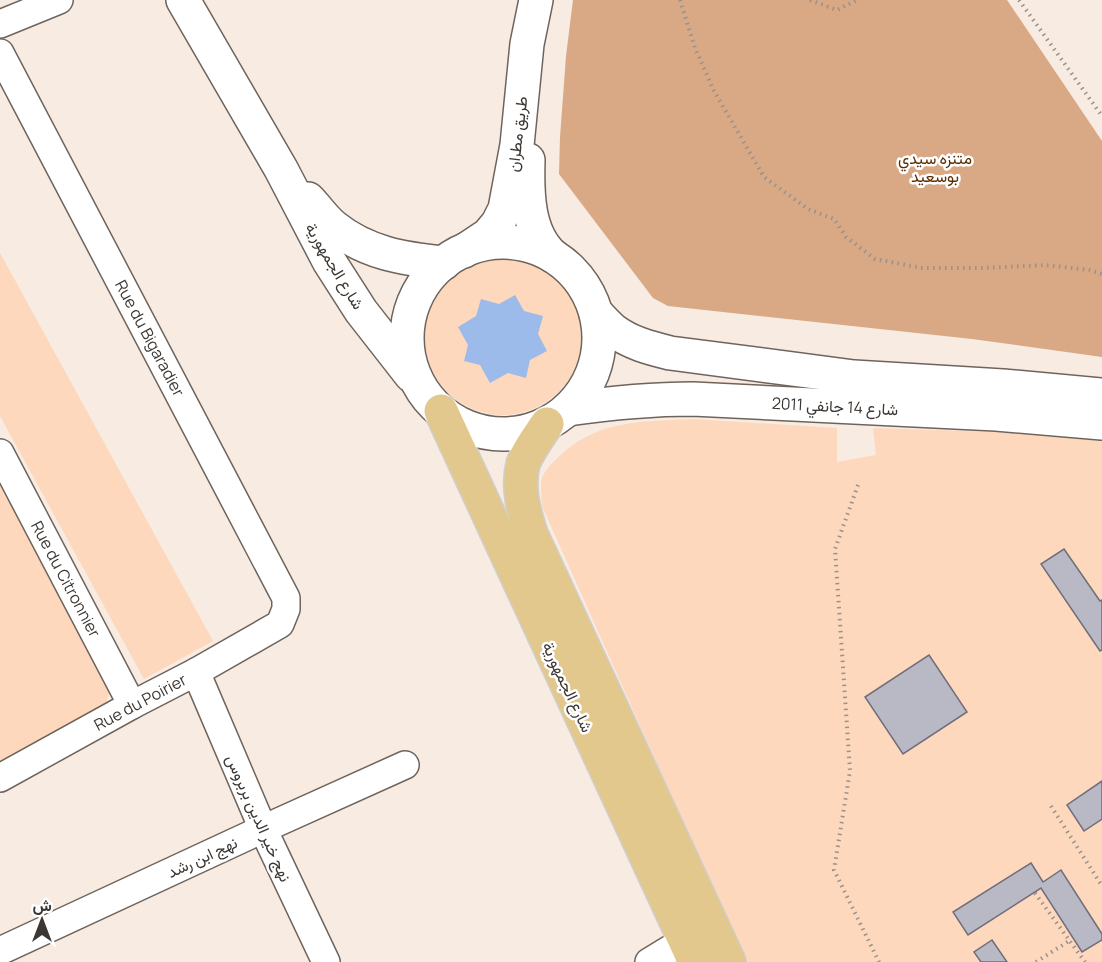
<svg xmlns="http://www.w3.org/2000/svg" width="1102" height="962" viewBox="0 0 1102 962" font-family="Manrope,Vazirmatn,sans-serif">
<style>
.green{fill:#fed8bc}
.forest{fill:#d9a884}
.water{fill:#9cbaea}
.building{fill:#b9b8c5;stroke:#6f6e7a;stroke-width:1.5}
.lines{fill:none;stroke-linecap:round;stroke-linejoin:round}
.minor-casing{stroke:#6e645c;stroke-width:30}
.tertiary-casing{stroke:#6e645c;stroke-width:36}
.secondary-casing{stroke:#6e645c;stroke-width:36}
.trunk-casing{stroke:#d0cfce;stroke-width:36}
.path{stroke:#9a918b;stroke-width:4;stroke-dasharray:1.5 4.5;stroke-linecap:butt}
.minor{stroke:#fff;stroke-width:27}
.tertiary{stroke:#fff;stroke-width:33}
.secondary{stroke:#fff;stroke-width:33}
.trunk{stroke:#e2c88c;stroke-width:33}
.labels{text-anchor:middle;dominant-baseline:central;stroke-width:5;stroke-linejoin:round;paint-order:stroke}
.street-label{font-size:16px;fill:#3c3733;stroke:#fff}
.park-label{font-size:16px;fill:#592c00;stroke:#fff}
</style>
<rect width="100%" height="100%" fill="#f7ebe2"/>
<!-- green -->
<g class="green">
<polygon points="0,253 213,641 144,679 0,416"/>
<circle cx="503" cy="337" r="78"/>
<path d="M692,419L837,428V462L876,455L873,428L996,432L1102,441V962H748L726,918L542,506C542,498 540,485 542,478C546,468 556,459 563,453C601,419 644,422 692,419Z"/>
<polygon points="0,486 2,486 111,688 104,709 0,766"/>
</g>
<!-- forest -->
<polygon class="forest" points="573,0 1007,0 1102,141 1102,357 972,339 668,306 653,298 559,174 560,137 566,56"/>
<!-- water -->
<polygon class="water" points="515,295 524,311 543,316 538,334 547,351 530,360 526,378 508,373 490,383 480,365 464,361 468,345 458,327 476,316 481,299 499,304"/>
<!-- building -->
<g class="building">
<polygon points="1064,549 1100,601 1102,600 1102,650 1100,651 1041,564"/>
<polygon points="929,655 967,712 903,754 865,697"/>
<polygon points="1102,781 1102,819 1084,831 1067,805"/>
<polygon points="1031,863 1043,882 1061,870 1102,934 1102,940 1082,952 1041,888 968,935 953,912"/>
<polygon points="992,940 1007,962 981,962 974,952"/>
</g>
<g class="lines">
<defs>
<g id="minor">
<polyline points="0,24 59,0"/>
<polyline points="0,53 286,598 286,609 280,624 196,672 132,705 0,778"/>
<polyline points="0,453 132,705"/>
<polyline points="196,672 263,829 326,962"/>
<polyline points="0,951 263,829 405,765"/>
<polyline points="649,962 685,940"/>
</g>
<g id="tertiary">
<path d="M528,160C527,192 527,233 553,256"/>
<polyline points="464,251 488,235 498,223 505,209 517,145 527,44 536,0"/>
</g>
<g id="secondary">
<polyline points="183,0 281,169 329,261 361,311 411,375"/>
<path d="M308,199C317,208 324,219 334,227C366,253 404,259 444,263"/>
<circle cx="503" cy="338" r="96"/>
<path d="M596,313C601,318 607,325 613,330C630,343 650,348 670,353L854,377L1003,386L1102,395"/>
<path d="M568,409C610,403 651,399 693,399L996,414L1102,423"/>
</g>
<g id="trunk">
<polyline points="441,411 695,962"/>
<path d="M547,424C539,436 528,450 523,464C517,488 524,512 531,534L729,962"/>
</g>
</defs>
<!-- minor casing -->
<use href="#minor" class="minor-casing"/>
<!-- tertiary casing -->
<use href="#tertiary" class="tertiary-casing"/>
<!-- secondary casing -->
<use href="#secondary" class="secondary-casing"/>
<!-- trunk casing -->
<use href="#trunk" class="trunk-casing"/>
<!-- path -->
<g class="path">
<polyline points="680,0 695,48 714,91 764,177 808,209 834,219 846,237 875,259 922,268 984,268 1045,265 1089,270 1102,274"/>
<polyline points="810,0 837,10 857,0"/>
<polyline points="1019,0 1102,116"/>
<polyline points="858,485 835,549 850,771 834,870 879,962"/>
<polyline points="1051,806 1102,886"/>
<polyline points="1035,893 1085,962"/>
<polyline points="1036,962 1069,941"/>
</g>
<!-- minor -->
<use href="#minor" class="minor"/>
<!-- tertiary -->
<use href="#tertiary" class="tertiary"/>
<!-- secondary -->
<use href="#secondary" class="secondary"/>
<!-- trunk -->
<use href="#trunk" class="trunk"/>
</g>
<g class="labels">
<!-- street labels -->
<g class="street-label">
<text transform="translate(517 134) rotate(-83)">طريق مطران</text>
<text transform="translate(335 266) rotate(59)">شارع الجمهورية</text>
<text transform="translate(150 338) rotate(62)">Rue du Bigaradier</text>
<text transform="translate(835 406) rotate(3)">شارع 14 جانفي 2011</text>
<text transform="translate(66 579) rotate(62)">Rue du Citronnier</text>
<text transform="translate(568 687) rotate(65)">شارع الجمهورية</text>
<text transform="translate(140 702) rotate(-28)">Rue du Poirier</text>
<text transform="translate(259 818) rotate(66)">نهج خير الدين بربروس</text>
<text transform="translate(202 857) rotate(-25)">نهج ابن رشد</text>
</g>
<!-- park labels -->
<g class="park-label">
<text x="935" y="158">متنزه سيدي<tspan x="935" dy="18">بوسعيد</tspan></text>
</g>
</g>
<!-- north arrow -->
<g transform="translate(42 920)" stroke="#ffffff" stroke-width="4.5" paint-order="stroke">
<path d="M0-4.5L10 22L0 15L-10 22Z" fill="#3c3733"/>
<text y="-9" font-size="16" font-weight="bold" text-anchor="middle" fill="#3c3733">ش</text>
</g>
</svg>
